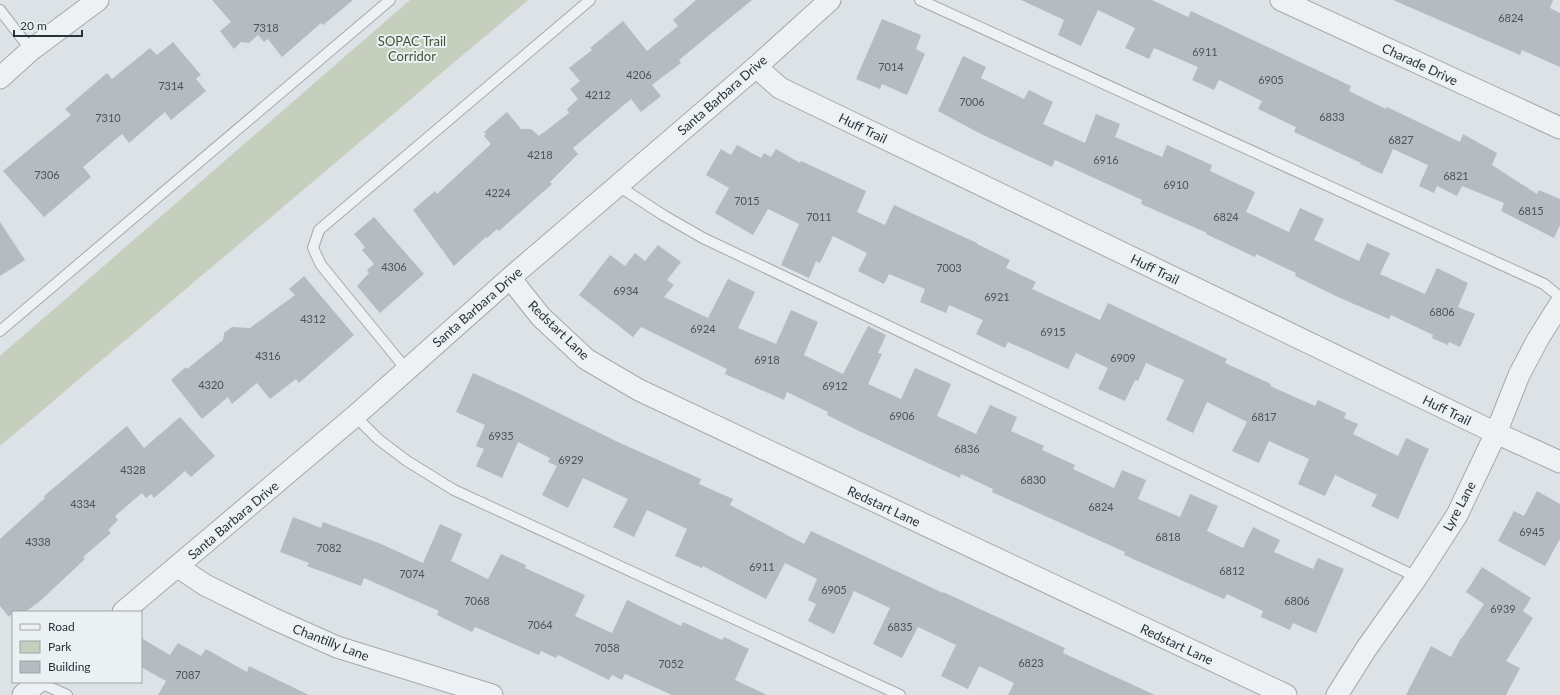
<svg xmlns="http://www.w3.org/2000/svg" width="1560" height="695" viewBox="0 0 1560 695" font-family="Lato,sans-serif">
<style>
.green{fill:#c6cebe}
.building{fill:#b4bcc1}
.lines{fill:none;stroke-linecap:round;stroke-linejoin:round}
.service-casing{stroke:#a2aaae;stroke-width:12}
.minor-casing{stroke:#a2aaae;stroke-width:23}
.service{stroke:#eef1f4;stroke-width:10}
.minor{stroke:#eef1f4;stroke-width:21}
.labels{text-anchor:middle;dominant-baseline:central;stroke-width:4;stroke-linejoin:round;paint-order:stroke}
.number-label{font-size:11px;fill:#4b545b}
.park-label{font-size:13px;fill:#435436;stroke:#ebf0f3}
.street-label{font-size:13px;fill:#283239;stroke:#ebf0f3}
</style>
<rect width="100%" height="100%" fill="#dce2e5"/>
<!-- green -->
<polygon class="green" points="410,0 528,0 0,446 0,356"/>
<!-- building -->
<g class="building">
<polygon points="212,0 353,0 323,25 321,23 282,57 268,39 264,42 258,35 249,43 241,42 234,49 220,31 231,22"/>
<polygon points="696,0 752,0 679,60 681,63 652,85 661,96 641,112 631,99 573,148 578,154 550,182 552,184 499,231 497,229 487,238 486,237 454,266 413,210 435,191 437,194 491,144 484,136 486,134 484,132 507,112 521,129 531,129 539,136 569,113 567,109 578,99 570,89 580,81 569,68 592,50 590,48 623,21 647,51 678,26 673,20"/>
<polygon points="1021,0 1152,0 1188,17 1191,11 1351,86 1349,91 1386,109 1387,107 1460,142 1463,134 1497,153 1492,165 1537,194 1539,190 1560,199 1560,225 1554,238 1501,211 1504,203 1462,186 1457,196 1437,186 1434,193 1419,186 1428,165 1393,149 1382,174 1360,164 1361,163 1294,132 1296,127 1258,109 1262,101 1219,80 1214,90 1192,80 1198,67 1154,48 1149,59 1125,48 1135,28 1098,10 1081,46 1058,35 1064,20"/>
<polygon points="1393,0 1553,0 1550,8 1560,13 1560,67 1522,50 1520,55"/>
<polygon points="882,19 921,35 916,49 925,54 907,95 882,84 880,89 856,79"/>
<polygon points="173,42 201,75 196,79 206,91 171,120 165,112 129,143 122,134 83,167 91,177 44,217 3,171 71,115 65,109 107,73 112,79 150,48 157,55"/>
<polygon points="963,56 986,67 981,78 1024,99 1029,90 1053,102 1043,124 1085,143 1096,114 1120,124 1115,137 1162,157 1167,145 1212,165 1210,171 1255,192 1246,212 1289,232 1300,208 1324,219 1314,240 1359,261 1367,243 1390,253 1380,274 1425,294 1437,268 1468,283 1458,307 1475,314 1460,347 1449,342 1448,345 1432,338 1433,335 1391,315 1389,319 1340,298 1295,276 1296,273 1256,254 1255,257 1206,234 1207,233 1141,204 1142,200 1055,160 1052,167 979,133 938,111"/>
<polygon points="737,145 761,158 764,153 771,157 776,149 800,163 801,161 866,191 857,212 885,225 894,205 977,243 977,244 1010,260 1006,268 1036,282 1032,289 1100,320 1108,303 1227,359 1225,363 1271,384 1270,386 1315,406 1318,400 1346,413 1344,418 1358,424 1353,434 1398,456 1406,438 1429,449 1398,519 1371,506 1377,495 1335,475 1325,496 1298,484 1309,459 1269,441 1259,463 1232,451 1247,422 1207,402 1193,433 1166,420 1184,380 1146,363 1138,381 1135,380 1125,401 1098,389 1108,368 1076,353 1068,369 1008,342 1005,348 976,334 983,320 949,305 946,313 920,302 925,289 889,274 884,284 858,271 867,253 833,236 820,263 816,261 809,278 781,265 799,224 768,209 753,235 715,213 729,188 706,175 721,149 731,155"/>
<polygon points="374,217 424,274 380,313 357,286 369,273 367,270 374,264 362,250 365,247 354,234"/>
<polygon points="0,222 25,260 0,276"/>
<polygon points="658,245 681,262 667,280 674,285 664,297 708,318 728,279 755,292 738,328 776,344 791,310 818,322 804,355 843,374 868,326 886,335 878,353 882,354 868,384 901,399 915,368 951,384 937,416 976,434 990,405 1017,417 1011,431 1044,446 1042,450 1075,465 1073,469 1114,488 1122,470 1146,480 1138,499 1180,517 1190,494 1218,506 1207,531 1243,548 1253,527 1280,540 1274,552 1313,569 1318,558 1344,569 1316,633 1293,623 1290,630 1261,617 1263,611 1227,594 1224,599 1124,555 1125,552 992,492 993,489 961,474 960,478 859,431 827,415 828,412 787,392 784,400 725,374 727,369 641,327 633,337 579,295 610,255 625,266 635,253 645,261"/>
<polygon points="304,276 354,335 299,383 296,379 270,399 257,383 232,404 228,397 202,419 171,380 186,367 187,369 223,340 224,333 232,327 250,328 295,295 289,289"/>
<polygon points="473,373 520,394 620,443 701,479 699,484 733,499 730,505 804,544 811,531 943,593 943,592 1065,648 1063,653 1155,695 1008,695 1014,683 979,666 968,689 941,676 956,645 918,627 902,658 873,644 890,608 854,591 834,634 808,621 816,604 808,600 817,579 785,563 766,599 703,566 702,568 675,556 687,529 647,510 634,537 613,527 628,499 583,478 568,508 542,495 557,466 548,462 550,458 518,442 502,478 476,466 484,449 476,446 485,425 456,412"/>
<polygon points="180,417 215,456 191,477 185,471 154,498 151,494 146,498 142,493 115,516 118,520 108,530 111,533 83,557 85,559 39,602 25,612 13,612 9,617 0,606 0,539 45,498 44,496 127,426 144,448"/>
<polygon points="1537,491 1560,504 1560,539 1545,566 1498,541 1514,511 1524,516"/>
<polygon points="293,517 321,528 323,522 381,544 423,563 440,524 462,534 451,561 488,579 501,554 526,565 525,568 585,595 575,616 612,633 627,600 681,626 683,622 722,640 724,637 749,649 735,680 767,695 672,695 625,674 622,680 612,675 609,680 558,655 556,658 541,651 539,655 475,627 472,632 437,615 439,611 364,578 361,586 307,566 309,563 280,552"/>
<polygon points="1482,567 1531,598 1523,611 1533,618 1506,661 1520,668 1506,695 1406,695 1431,646 1451,657 1461,638 1462,638 1484,604 1466,592"/>
<polygon points="141,638 170,655 178,643 201,656 206,649 247,672 249,666 309,695 158,695 166,681 141,667"/>
</g>
<g class="lines">
<defs>
<g id="service">
<polyline points="920,0 1544,284 1560,297"/>
<polyline points="0,10 31,50"/>
<polyline points="617,185 663,215 703,238 1417,577"/>
<polyline points="0,331 390,0"/>
<polyline points="406,369 321,265 313,248 319,230 590,0"/>
<polyline points="355,416 378,439 407,461 454,490 900,695"/>
<polyline points="38,682 67,695"/>
</g>
<g id="minor">
<polyline points="1281,0 1560,128"/>
<polyline points="756,67 780,88 1496,433 1560,462"/>
<polyline points="0,78 31,50 98,0"/>
<polyline points="510,278 541,317 586,359 639,390 1286,695"/>
<polyline points="178,567 205,585 272,618 337,647 492,695"/>
<polyline points="123,612 355,416 510,278 756,67 830,0"/>
<polyline points="23,695 38,682"/>
<polyline points="1337,695 1366,649 1417,577 1457,515 1496,433 1519,375 1538,339 1560,304"/>
</g>
</defs>
<!-- service casing -->
<use href="#service" class="service-casing"/>
<!-- minor casing -->
<use href="#minor" class="minor-casing"/>
<!-- service -->
<use href="#service" class="service"/>
<!-- minor -->
<use href="#minor" class="minor"/>
</g>
<g class="labels">
<!-- number labels -->
<g class="number-label">
<text x="1511" y="17">6824</text>
<text x="266" y="27">7318</text>
<text x="1205" y="51">6911</text>
<text x="891" y="66">7014</text>
<text x="639" y="74">4206</text>
<text x="1271" y="79">6905</text>
<text x="171" y="85">7314</text>
<text x="598" y="94">4212</text>
<text x="972" y="101">7006</text>
<text x="1332" y="116">6833</text>
<text x="108" y="117">7310</text>
<text x="1401" y="139">6827</text>
<text x="540" y="154">4218</text>
<text x="1106" y="159">6916</text>
<text x="47" y="174">7306</text>
<text x="1456" y="175">6821</text>
<text x="1176" y="184">6910</text>
<text x="498" y="192">4224</text>
<text x="747" y="200">7015</text>
<text x="1531" y="210">6815</text>
<text x="819" y="216">7011</text>
<text x="1226" y="216">6824</text>
<text x="394" y="266">4306</text>
<text x="949" y="267">7003</text>
<text x="626" y="290">6934</text>
<text x="997" y="296">6921</text>
<text x="1442" y="311">6806</text>
<text x="313" y="318">4312</text>
<text x="703" y="328">6924</text>
<text x="1053" y="331">6915</text>
<text x="268" y="355">4316</text>
<text x="1123" y="357">6909</text>
<text x="767" y="359">6918</text>
<text x="211" y="384">4320</text>
<text x="835" y="385">6912</text>
<text x="902" y="415">6906</text>
<text x="1264" y="416">6817</text>
<text x="501" y="435">6935</text>
<text x="967" y="448">6836</text>
<text x="571" y="459">6929</text>
<text x="133" y="469">4328</text>
<text x="1033" y="479">6830</text>
<text x="83" y="503">4334</text>
<text x="1101" y="506">6824</text>
<text x="1532" y="531">6945</text>
<text x="1168" y="536">6818</text>
<text x="38" y="541">4338</text>
<text x="329" y="547">7082</text>
<text x="762" y="566">6911</text>
<text x="1232" y="570">6812</text>
<text x="412" y="573">7074</text>
<text x="834" y="589">6905</text>
<text x="477" y="600">7068</text>
<text x="1297" y="600">6806</text>
<text x="1503" y="608">6939</text>
<text x="540" y="624">7064</text>
<text x="900" y="626">6835</text>
<text x="607" y="647">7058</text>
<text x="1031" y="662">6823</text>
<text x="671" y="663">7052</text>
<text x="188" y="674">7087</text>
</g>
<!-- park labels -->
<g class="park-label">
<text x="412" y="41">SOPAC Trail<tspan x="412" dy="15">Corridor</tspan></text>
</g>
<!-- street labels -->
<g class="street-label">
<text transform="translate(1420 64) rotate(25)">Charade Drive</text>
<text transform="translate(722 95) rotate(-41)">Santa Barbara Drive</text>
<text transform="translate(863 128) rotate(26)">Huff Trail</text>
<text transform="translate(1155 269) rotate(26)">Huff Trail</text>
<text transform="translate(477 307) rotate(-41)">Santa Barbara Drive</text>
<text transform="translate(559 330) rotate(44)">Redstart Lane</text>
<text transform="translate(1447 410) rotate(26)">Huff Trail</text>
<text transform="translate(884 506) rotate(25)">Redstart Lane</text>
<text transform="translate(1459 506) rotate(-62)">Lyre Lane</text>
<text transform="translate(233 520) rotate(-40)">Santa Barbara Drive</text>
<text transform="translate(331 642) rotate(21)">Chantilly Lane</text>
<text transform="translate(1177 644) rotate(25)">Redstart Lane</text>
</g>
</g>
<!-- legend -->
<rect x="12" y="611" width="130" height="72" fill="#ebf0f3" stroke="#9da4a9"/>
<rect x="20" y="624" width="20" height="6" fill="#eef1f4" stroke="#9da4a9"/>
<text x="48" y="631" font-size="12" fill="#283239">Road</text>
<rect x="20" y="641" width="20" height="12" fill="#c6cebe" stroke="#9da4a9"/>
<text x="48" y="651" font-size="12" fill="#283239">Park</text>
<rect x="20" y="661" width="20" height="12" fill="#b4bcc1" stroke="#9da4a9"/>
<text x="48" y="671" font-size="12" fill="#283239">Building</text>
<!-- scale -->
<path d="M14 30v6h68v-6" fill="none" stroke="#283239" stroke-width="2"/>
<text x="20" y="30" font-size="12" fill="#283239" stroke="#ebf0f3" stroke-width="3" paint-order="stroke">20 m</text>
</svg>
